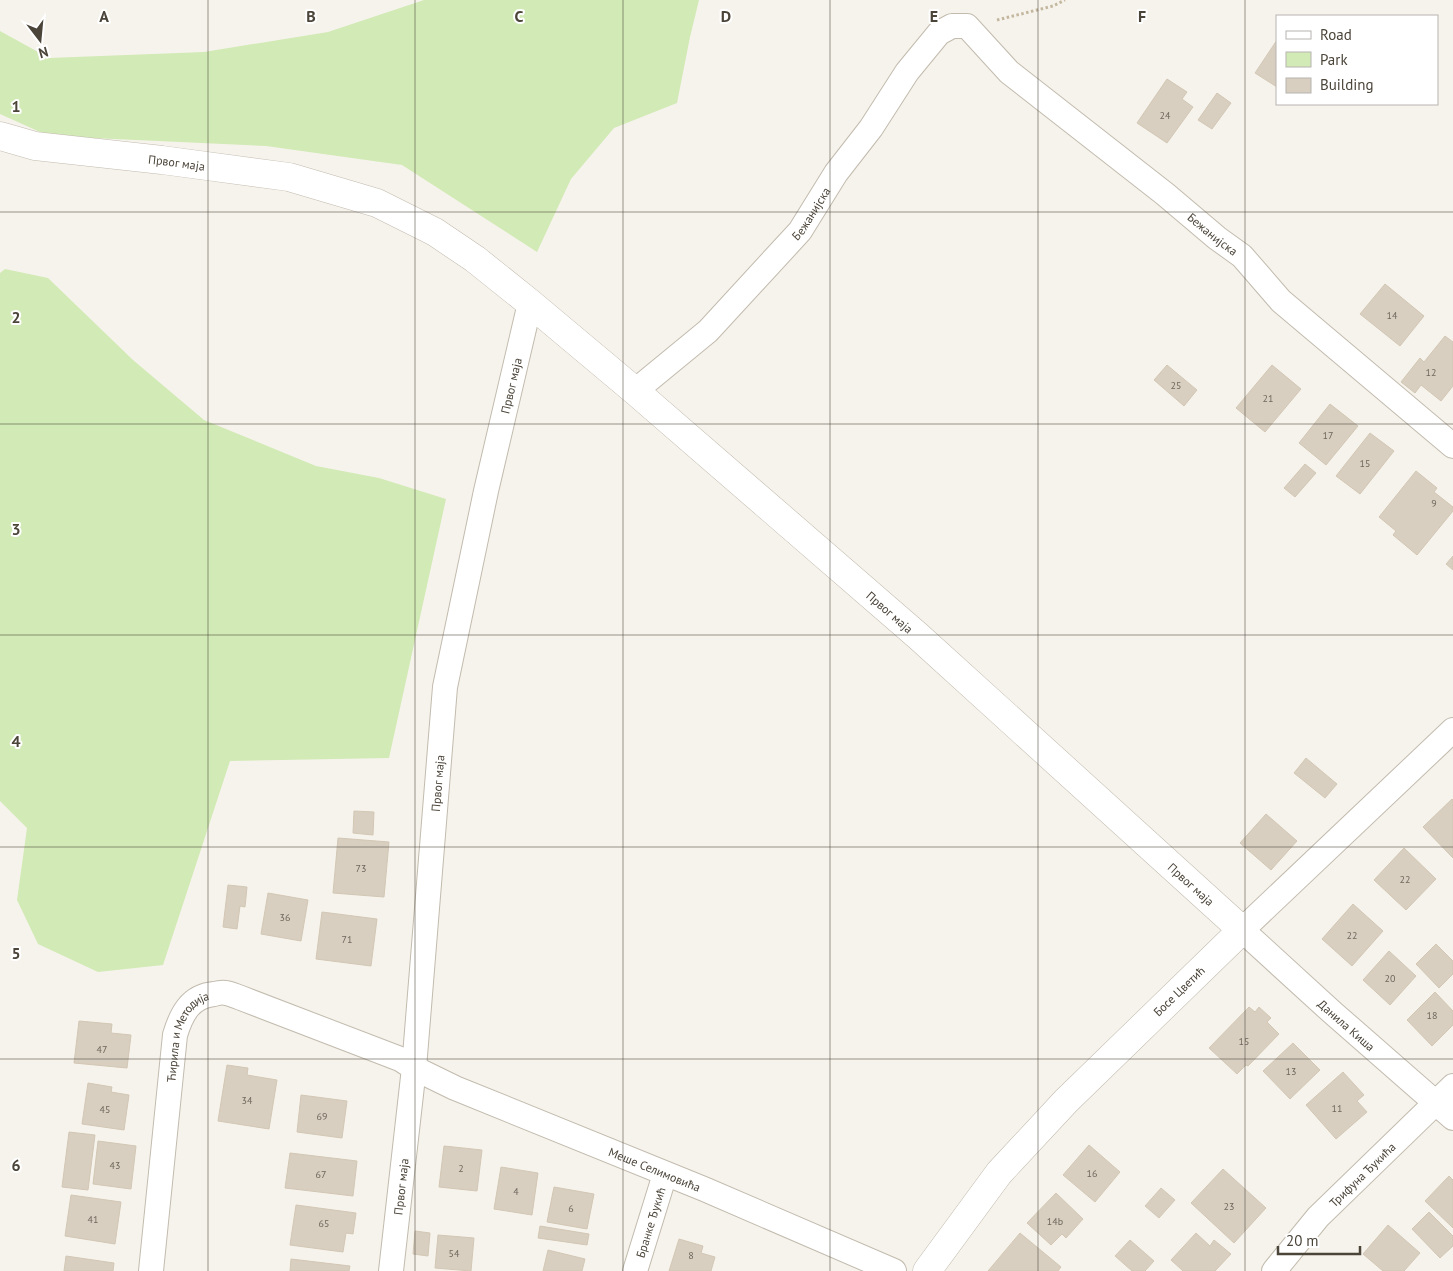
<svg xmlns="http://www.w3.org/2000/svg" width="1453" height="1271" viewBox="0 0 1453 1271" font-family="'PT Sans',sans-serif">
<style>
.green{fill:#d2eab5}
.building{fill:#d8cfc1;stroke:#d3c7b4}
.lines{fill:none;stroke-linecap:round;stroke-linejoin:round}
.minor-casing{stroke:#c2bbae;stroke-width:26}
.tertiary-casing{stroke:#c2bbae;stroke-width:29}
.path{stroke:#c4b79f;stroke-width:3;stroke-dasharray:2.5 2.5;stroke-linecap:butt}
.minor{stroke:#fff;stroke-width:24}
.tertiary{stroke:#fff;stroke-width:28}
.grid{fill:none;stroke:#4b4439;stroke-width:1;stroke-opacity:0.55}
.labels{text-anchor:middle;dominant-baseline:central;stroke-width:4;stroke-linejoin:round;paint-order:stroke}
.number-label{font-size:10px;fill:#6e675b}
.street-label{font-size:12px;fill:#4b4439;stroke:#fff}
.grid-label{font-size:16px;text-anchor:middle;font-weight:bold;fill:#4b4439;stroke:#fff;stroke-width:4;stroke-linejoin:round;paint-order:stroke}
</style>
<rect width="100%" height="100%" fill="#f6f3ec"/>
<!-- green -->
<g class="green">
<polygon points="424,0 699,0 690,37 677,103 614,128 571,179 537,252 402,165 266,146 49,136 0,114 0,31 49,58 204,52 328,32"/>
<polygon points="5,269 48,278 133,360 204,420 316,466 379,478 446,499 389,758 230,761 163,965 98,972 38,944 17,900 27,828 0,801 0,273"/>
</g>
<!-- building -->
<g class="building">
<polygon points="1277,40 1277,87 1255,73"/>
<polygon points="1167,79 1187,92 1182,99 1193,107 1167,143 1137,123"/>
<polygon points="1217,93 1231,103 1212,129 1198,120"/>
<polygon points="1385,284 1424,316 1400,346 1360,314"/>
<polygon points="1445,336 1453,342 1453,386 1441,401 1421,385 1415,393 1401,382 1420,358 1424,362"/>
<polygon points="1167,365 1197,390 1184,406 1154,380"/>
<polygon points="1272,365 1301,389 1265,432 1236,408"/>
<polygon points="1330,404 1358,426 1326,465 1299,443"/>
<polygon points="1370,433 1394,451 1360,494 1336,476"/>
<polygon points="1305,464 1316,473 1295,497 1284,488"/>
<polygon points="1416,471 1437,488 1434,492 1453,507 1453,511 1417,555 1393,535 1396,531 1379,517"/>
<polygon points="1453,556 1453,570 1446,564"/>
<polygon points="1306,758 1337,784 1325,798 1294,773"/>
<polygon points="1452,799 1453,800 1453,858 1423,827"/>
<polygon points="354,811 374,812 373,835 353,833"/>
<polygon points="1266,814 1297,841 1271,870 1240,843"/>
<polygon points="338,838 389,842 384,897 333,893"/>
<polygon points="1404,848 1436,879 1406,910 1374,880"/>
<polygon points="228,885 247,887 245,907 240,906 237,929 223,927"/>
<polygon points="268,893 308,900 301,941 261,934"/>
<polygon points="1353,904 1383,931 1352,966 1322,939"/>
<polygon points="322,912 377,919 371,966 316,959"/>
<polygon points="1436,944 1453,961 1453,974 1439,988 1416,964"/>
<polygon points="1389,951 1416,976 1390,1005 1363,980"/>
<polygon points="1435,992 1453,1011 1453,1025 1432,1046 1407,1020"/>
<polygon points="1249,1007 1255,1012 1259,1007 1271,1018 1267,1022 1279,1034 1248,1066 1246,1065 1237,1074 1209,1048"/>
<polygon points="79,1021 112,1024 111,1033 131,1035 127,1068 74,1063"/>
<polygon points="1293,1043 1320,1070 1290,1099 1263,1071"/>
<polygon points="227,1065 248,1068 247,1075 277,1080 269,1129 218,1121"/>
<polygon points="1343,1072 1364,1095 1357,1101 1367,1112 1336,1139 1306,1105"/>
<polygon points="88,1083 112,1087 111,1092 129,1095 124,1130 82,1124"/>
<polygon points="301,1095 347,1101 342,1138 297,1132"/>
<polygon points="69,1132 95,1135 88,1190 62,1187"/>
<polygon points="98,1141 136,1146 131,1189 93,1184"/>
<polygon points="1089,1145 1120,1172 1095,1202 1063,1175"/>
<polygon points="444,1146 482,1150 477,1191 439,1187"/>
<polygon points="290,1153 357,1161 353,1196 285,1188"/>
<polygon points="501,1167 538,1173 532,1215 494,1209"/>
<polygon points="1223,1169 1266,1208 1234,1243 1191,1203"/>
<polygon points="1449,1176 1453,1180 1453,1228 1425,1201"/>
<polygon points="554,1187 594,1194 587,1229 547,1222"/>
<polygon points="1161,1188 1175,1200 1159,1218 1145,1206"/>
<polygon points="1056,1193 1083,1219 1066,1238 1062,1234 1051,1245 1027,1223"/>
<polygon points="71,1195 121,1202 115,1244 65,1236"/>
<polygon points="296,1205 356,1213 353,1234 346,1233 343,1252 290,1245"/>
<polygon points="1429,1212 1453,1236 1453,1246 1440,1258 1412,1229"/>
<polygon points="1388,1225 1420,1253 1404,1271 1383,1271 1363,1254"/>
<polygon points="540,1226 589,1234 587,1245 538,1238"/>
<polygon points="415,1231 430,1233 428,1256 413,1254"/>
<polygon points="1020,1233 1061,1267 1058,1271 988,1271"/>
<polygon points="1196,1233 1210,1246 1214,1240 1231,1254 1215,1271 1183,1271 1171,1260"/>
<polygon points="438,1235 474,1238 471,1271 435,1268"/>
<polygon points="679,1239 703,1246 701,1253 715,1257 711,1271 669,1271"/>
<polygon points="1130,1240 1154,1261 1145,1271 1132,1271 1115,1256"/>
<polygon points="548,1250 585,1259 582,1271 543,1271"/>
<polygon points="66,1256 114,1263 113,1271 64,1271"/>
<polygon points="291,1259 350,1266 349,1271 290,1271"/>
</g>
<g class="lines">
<defs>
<g id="minor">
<path id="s1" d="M635,391L708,331L800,231L836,173L871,128L907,72L939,33L952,26H967L1009,72L1165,194L1217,238L1242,256L1281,301L1453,446"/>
<path id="s2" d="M1453,730L1242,930L1333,1013L1453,1118"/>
<path id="s3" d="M151,1271L175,1035C181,1015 190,996 214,994C218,993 222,992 226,993C231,994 236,996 241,998L400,1059L414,1068L455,1088L704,1189L894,1271"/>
<path id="s4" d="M391,1271L414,1068L445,687L486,491L530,303"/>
<path id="s5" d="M635,1271L665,1174"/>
<path id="s6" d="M1274,1271L1318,1217L1453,1086"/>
</g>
<g id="tertiary">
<path id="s7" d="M0,136L35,146L162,160L289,177L377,203L435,232L475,259L530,303L635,391L918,636L1242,930L1066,1101L999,1173L927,1271"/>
</g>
</defs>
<!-- minor casing -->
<use href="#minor" class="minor-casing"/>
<!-- tertiary casing -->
<use href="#tertiary" class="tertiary-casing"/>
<!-- path -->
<polyline class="path" points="997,20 1053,6 1065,0"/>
<!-- minor -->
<use href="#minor" class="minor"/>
<!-- tertiary -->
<use href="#tertiary" class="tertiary"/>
</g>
<!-- grid -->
<path class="grid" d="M208,0V1271M415,0V1271M623,0V1271M830,0V1271M1038,0V1271M1245,0V1271M0,212H1453M0,424H1453M0,635H1453M0,847H1453M0,1059H1453"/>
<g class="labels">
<!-- number labels -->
<g class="number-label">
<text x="1165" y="115">24</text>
<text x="1392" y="315">14</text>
<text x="1431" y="372">12</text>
<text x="1176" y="385">25</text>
<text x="1268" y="398">21</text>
<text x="1328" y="435">17</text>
<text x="1365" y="463">15</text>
<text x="1434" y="503">9</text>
<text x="361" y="868">73</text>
<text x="1405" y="879">22</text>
<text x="285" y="917">36</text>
<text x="1352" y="935">22</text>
<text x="347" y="939">71</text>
<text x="1390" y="978">20</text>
<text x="1432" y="1015">18</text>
<text x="1244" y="1041">15</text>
<text x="102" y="1049">47</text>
<text x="1291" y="1071">13</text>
<text x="247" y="1100">34</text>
<text x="1337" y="1108">11</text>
<text x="105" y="1109">45</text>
<text x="322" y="1116">69</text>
<text x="115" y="1165">43</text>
<text x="461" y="1168">2</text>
<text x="1092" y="1173">16</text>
<text x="321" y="1174">67</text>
<text x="516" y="1191">4</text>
<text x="1229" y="1206">23</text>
<text x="571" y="1208">6</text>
<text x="93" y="1219">41</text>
<text x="1055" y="1221">14b</text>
<text x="324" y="1223">65</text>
<text x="454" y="1253">54</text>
<text x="691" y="1255">8</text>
</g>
<!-- street labels -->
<g class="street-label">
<text stroke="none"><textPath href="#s7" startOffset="179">Првог маја</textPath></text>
<text stroke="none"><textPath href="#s1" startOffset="251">Бежанијска</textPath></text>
<text stroke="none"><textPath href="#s1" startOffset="825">Бежанијска</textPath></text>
<text stroke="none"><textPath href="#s4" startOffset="895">Првог маја</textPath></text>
<text stroke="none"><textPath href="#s7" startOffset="1042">Првог маја</textPath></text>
<text stroke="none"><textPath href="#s4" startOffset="490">Првог маја</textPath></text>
<text stroke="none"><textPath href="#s7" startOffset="1448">Првог маја</textPath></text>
<text transform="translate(1179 991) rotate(-44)">Босе Цветић</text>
<text stroke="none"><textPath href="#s2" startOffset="432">Данила Киша</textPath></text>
<text stroke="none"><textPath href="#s3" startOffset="241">Ћирила и Методија</textPath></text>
<text stroke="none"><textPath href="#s3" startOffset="774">Меше Селимовића</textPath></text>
<text stroke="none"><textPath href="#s6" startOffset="131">Трифуна Ђукића</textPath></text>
<text stroke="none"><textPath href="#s4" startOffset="85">Првог маја</textPath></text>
<text stroke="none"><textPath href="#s5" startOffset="51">Бранке Ђукић</textPath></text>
</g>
</g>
<g class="grid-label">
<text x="104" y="22">A</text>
<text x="311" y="22">B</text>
<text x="519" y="22">C</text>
<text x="726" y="22">D</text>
<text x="934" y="22">E</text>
<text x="1142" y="22">F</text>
<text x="16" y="112">1</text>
<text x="16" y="323">2</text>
<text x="16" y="535">3</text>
<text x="16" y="747">4</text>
<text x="16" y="959">5</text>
<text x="16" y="1171">6</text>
</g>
<!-- legend -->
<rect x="1276" y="15" width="162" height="90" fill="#ffffff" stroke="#b7b4b0"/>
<rect x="1286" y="31" width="25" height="8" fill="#ffffff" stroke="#b7b4b0"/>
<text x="1320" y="40" font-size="15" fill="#4b4439">Road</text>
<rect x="1286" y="52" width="25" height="15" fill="#d2eab5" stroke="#b7b4b0"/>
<text x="1320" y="65" font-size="15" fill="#4b4439">Park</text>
<rect x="1286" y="78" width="25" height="15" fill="#d8cfc1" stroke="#b7b4b0"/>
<text x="1320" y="90" font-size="15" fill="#4b4439">Building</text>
<!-- north arrow -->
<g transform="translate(40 40) rotate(164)" stroke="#ffffff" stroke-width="4" paint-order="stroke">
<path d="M0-4L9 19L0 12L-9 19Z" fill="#4b4439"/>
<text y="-8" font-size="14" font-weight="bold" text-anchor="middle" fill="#4b4439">N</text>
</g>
<!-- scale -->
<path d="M1278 1246v8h82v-8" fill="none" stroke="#4b4439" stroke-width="2.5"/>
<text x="1286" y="1246" font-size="15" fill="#4b4439" stroke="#ffffff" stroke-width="4" paint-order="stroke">20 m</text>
</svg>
